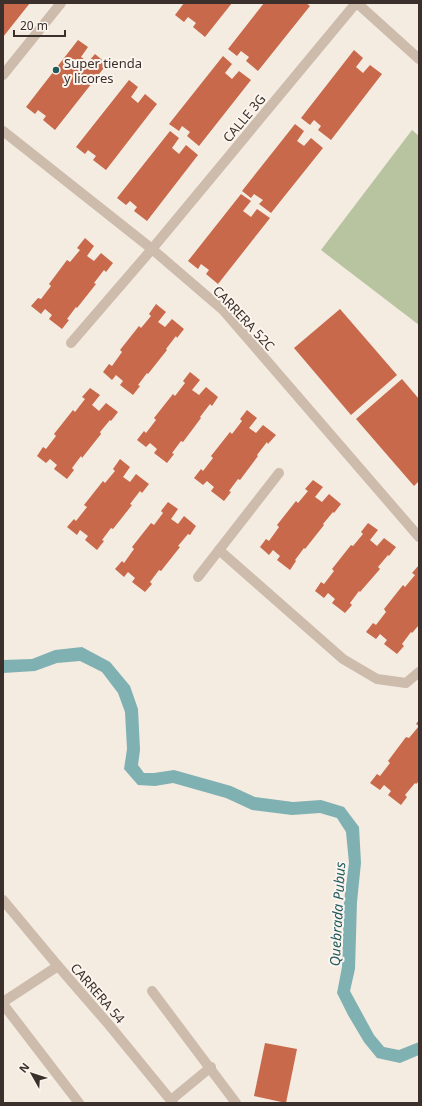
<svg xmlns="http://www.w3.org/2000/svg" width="422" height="1106" viewBox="0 0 422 1106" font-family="'Noto Sans',sans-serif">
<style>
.green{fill:#b8c4a0}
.water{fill:#7fb0b2}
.building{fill:#c8694b}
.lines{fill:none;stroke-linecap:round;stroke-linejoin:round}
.minor{stroke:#cdbbac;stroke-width:10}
.poi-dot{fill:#1f5a5e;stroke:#fbf5ee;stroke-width:1.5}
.labels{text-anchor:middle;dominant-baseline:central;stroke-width:4;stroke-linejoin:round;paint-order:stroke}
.poi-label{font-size:13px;fill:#3b302b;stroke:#fbf5ee;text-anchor:start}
.street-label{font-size:13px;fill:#3b302b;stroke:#fbf5ee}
.water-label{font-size:14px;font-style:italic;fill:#1f5a5e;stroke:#fbf5ee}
</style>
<rect width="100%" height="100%" fill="#f4ebe1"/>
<!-- green -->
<polygon class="green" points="412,130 419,136 419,325 321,250"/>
<!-- water -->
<polygon class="water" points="82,647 110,662 130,686 138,709 140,750 138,765 144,773 154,773 174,770 231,786 255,797 293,802 321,800 344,807 359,827 361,863 357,902 355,969 350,991 374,1035 384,1047 399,1050 419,1042 419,1055 400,1063 377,1058 364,1042 348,1015 337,993 342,967 344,901 349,863 346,832 337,818 320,813 292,815 252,810 226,798 173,783 155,786 138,785 124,769 127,749 125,712 118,693 102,672 80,661 57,663 35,671 3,673 3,660 32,659 55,650"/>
<!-- building -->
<g class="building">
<polygon points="3,3 30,3 3,37"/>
<polygon points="184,3 232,3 205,37 193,27 196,23 188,17 184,22 175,15"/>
<polygon points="264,3 289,3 291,4 291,3 306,3 310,6 258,71 246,61 249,57 241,51 237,56 228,49"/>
<polygon points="78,40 88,47 81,57 88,62 95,54 107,64 55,130 43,120 46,116 38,110 35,114 26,107"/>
<polygon points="354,50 363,58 356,67 363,73 370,65 382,74 331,140 318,130 321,126 314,120 310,125 301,118"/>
<polygon points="223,56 232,64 225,73 232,79 239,71 251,80 199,146 187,136 190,132 182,126 179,131 169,124"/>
<polygon points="129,80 138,87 131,97 138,103 145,94 157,104 106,170 93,160 96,156 88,150 85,154 76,147"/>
<polygon points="295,124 304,131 297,141 304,146 311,138 323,148 271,213 259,204 263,200 254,194 251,198 242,191"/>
<polygon points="170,131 179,138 172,148 179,154 186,145 198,155 147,221 134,211 137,207 130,201 126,205 117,198"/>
<polygon points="241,194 251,201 243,211 251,217 257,209 270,218 218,284 206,274 209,270 201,264 198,269 188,261"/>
<polygon points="85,238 94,246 87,256 94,261 101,253 113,263 106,272 104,270 94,283 96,284 77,308 76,307 67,319 69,320 62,329 49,319 52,315 45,309 41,314 31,306 38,298 41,299 51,286 49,284 67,260 70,262 80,250 77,248"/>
<polygon points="156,304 166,312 158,322 165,327 172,319 184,329 177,338 176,336 166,349 167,350 148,374 147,373 138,385 140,386 133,395 120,385 123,381 116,375 112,380 103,372 109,364 112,366 122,352 120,350 139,326 141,328 151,316 149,314"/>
<polygon points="340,309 397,375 351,415 294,348"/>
<polygon points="190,372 200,380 192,390 199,395 206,387 218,397 212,406 210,404 200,417 201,418 183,442 181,441 172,453 174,454 167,463 154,453 157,449 150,443 146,447 137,440 144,431 146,433 156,420 154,418 173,394 175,396 185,383 183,381"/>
<polygon points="402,379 419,399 419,481 414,486 356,419"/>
<polygon points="90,388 100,395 92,405 99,411 106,403 118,412 111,421 110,420 100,432 101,434 82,458 81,456 72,468 74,470 67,479 54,469 57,465 50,459 46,463 37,456 43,447 46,449 56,436 54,434 73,410 75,412 85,399 82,397"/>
<polygon points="247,410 257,418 249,428 256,433 263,425 276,435 268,444 267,442 257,455 258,456 240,480 238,479 229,491 231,492 224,501 211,491 214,487 207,481 203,485 194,478 201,469 203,471 213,458 211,456 230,432 232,434 242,421 240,419"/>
<polygon points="120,459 130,467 123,477 130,482 136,474 149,484 142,493 140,491 130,504 132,505 113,529 111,528 102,540 104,541 97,550 85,540 88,536 80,530 77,535 67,527 74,519 76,521 87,507 84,505 103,481 105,483 115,471 113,469"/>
<polygon points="313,480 323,487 315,497 322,502 329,494 341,504 334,513 333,512 323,524 324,525 305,549 304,548 295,560 296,561 290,570 277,560 280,556 273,550 269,555 260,547 266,539 269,541 279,527 277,525 296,501 298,503 308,491 305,489"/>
<polygon points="168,502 178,509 171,519 178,524 184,516 196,526 190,535 188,534 178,546 180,547 161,571 159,570 150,582 152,584 145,592 132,582 135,578 128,572 124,577 115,569 122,561 124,563 134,549 132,547 151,523 154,525 163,513 161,511"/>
<polygon points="368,523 378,530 370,540 377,546 384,538 396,547 389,556 388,555 378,567 380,569 360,592 359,591 350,603 352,605 345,613 332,603 335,599 328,593 324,598 315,591 321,582 324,584 334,571 332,569 351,545 353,546 363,534 361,532"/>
<polygon points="419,565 419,625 412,633 411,632 402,644 404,646 397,654 384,644 387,640 380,634 376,639 366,632 373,623 376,625 386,612 384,609 403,585 405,587 415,575 412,573"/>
<polygon points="419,720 419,781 416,784 415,783 405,795 407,797 401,805 388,795 391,791 384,785 380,790 370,783 377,774 380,776 390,763 388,761 406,737 409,738 419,726 416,724"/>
<polygon points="265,1043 297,1049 286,1103 254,1096"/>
</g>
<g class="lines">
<!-- minor -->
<g class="minor">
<polyline points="357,3 419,59"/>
<polyline points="3,75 61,3"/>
<polyline points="3,131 152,249 223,310 419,537"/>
<polyline points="71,343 152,249 356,3"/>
<polyline points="219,550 343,659 377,679 406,683 419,672"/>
<polyline points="198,577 279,473"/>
<polyline points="3,900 58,966 110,1026 173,1103"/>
<polyline points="152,991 236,1103"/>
<polyline points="3,1002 58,966"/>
<polyline points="3,1004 79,1103"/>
<polyline points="171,1100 211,1067"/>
</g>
</g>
<!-- markers -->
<circle class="poi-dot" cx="56" cy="70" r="4"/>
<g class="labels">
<!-- poi labels -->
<g class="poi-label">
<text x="64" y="63">Super tienda<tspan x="64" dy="15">y licores</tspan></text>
</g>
<!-- street labels -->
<g class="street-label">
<text transform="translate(244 118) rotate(-50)">CALLE 3G</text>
<text transform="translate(244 318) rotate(47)">CARRERA 52C</text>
<text transform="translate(98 993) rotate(49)">CARRERA 54</text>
</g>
<!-- water labels -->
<g class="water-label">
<text transform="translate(337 914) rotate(-87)">Quebrada Pubus</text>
</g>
</g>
<!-- border -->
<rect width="422" height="1106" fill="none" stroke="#3b302b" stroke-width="8"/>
<!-- north arrow -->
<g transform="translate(32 1074) rotate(309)" stroke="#fbf5ee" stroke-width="3" paint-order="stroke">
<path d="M0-3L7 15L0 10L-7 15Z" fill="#3b302b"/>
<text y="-6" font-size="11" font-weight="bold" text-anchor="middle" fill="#3b302b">N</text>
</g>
<!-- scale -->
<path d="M14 30v6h51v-6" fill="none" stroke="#3b302b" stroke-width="2"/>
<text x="20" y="30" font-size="12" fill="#3b302b" stroke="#fbf5ee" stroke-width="3" paint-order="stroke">20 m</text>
</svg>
